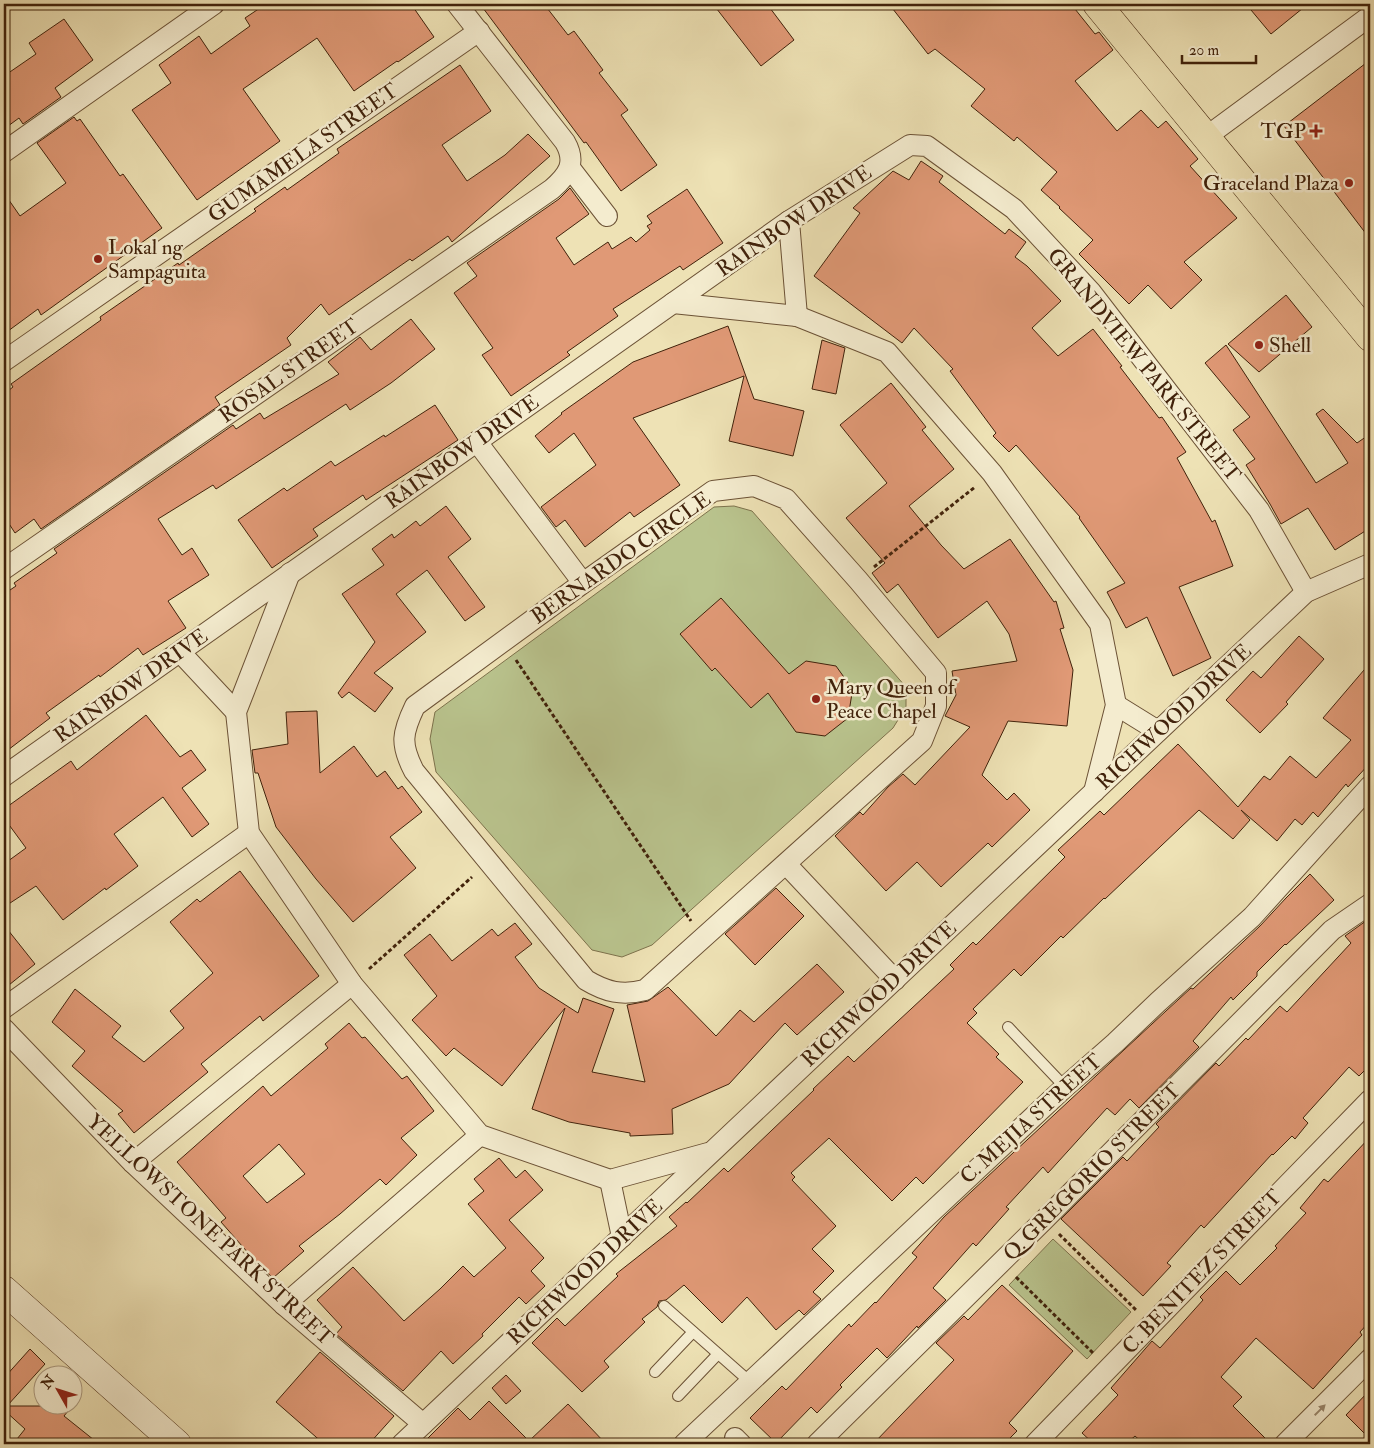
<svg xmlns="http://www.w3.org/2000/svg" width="1374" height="1448" viewBox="0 0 1374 1448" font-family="'IM FELL Double Pica',serif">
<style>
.green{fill:#b9c38d;stroke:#7d724c}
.building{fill:#e09976;stroke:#41220b;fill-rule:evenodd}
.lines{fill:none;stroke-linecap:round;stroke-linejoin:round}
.lane-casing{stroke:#6c5236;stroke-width:12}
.street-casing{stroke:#6c5236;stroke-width:22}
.secondary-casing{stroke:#41220b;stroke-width:29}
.primary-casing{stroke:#41220b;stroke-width:29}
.path{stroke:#41220b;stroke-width:3;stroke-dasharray:4 2.5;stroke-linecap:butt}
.lane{stroke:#f4eccf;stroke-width:10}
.street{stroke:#f4eccf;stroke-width:20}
.secondary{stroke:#f4eccf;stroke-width:28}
.primary{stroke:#eee2b5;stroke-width:28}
.oneway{fill:#9a876d}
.poi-dot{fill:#8f2418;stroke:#f4eccf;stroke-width:2}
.labels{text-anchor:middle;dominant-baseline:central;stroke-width:5;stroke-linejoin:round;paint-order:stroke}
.poi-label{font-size:21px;fill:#41220b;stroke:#f4eccf;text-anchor:start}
.street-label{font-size:21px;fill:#41220b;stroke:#f4eccf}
</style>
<rect width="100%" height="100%" fill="#eee2b5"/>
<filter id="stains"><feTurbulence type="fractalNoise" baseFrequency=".004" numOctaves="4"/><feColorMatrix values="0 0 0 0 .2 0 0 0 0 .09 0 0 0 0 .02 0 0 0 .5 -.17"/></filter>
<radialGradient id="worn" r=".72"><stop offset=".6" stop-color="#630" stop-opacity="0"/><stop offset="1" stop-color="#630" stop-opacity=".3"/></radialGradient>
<!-- green -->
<g class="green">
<polygon points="734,506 752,511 906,687 906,707 893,728 652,945 622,957 592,950 436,772 430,739 435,712 714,507"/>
<polygon points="1053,1239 1131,1312 1087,1359 1009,1285"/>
</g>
<!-- building -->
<g class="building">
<polygon points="266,4 411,4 434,37 398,62 397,61 354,91 317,38 278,65 243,89 280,141 197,200 132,110 171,83 159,65 199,36 211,54 250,26 245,18"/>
<polygon points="480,4 544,4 568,35 574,31 603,70 599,73 628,110 621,115 657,165 621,191 586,142 584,143"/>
<polygon points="713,4 767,4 794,40 761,66"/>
<polygon points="889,4 1071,4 1095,34 1099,32 1113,50 1075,81 1117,131 1141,110 1158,128 1166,121 1198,159 1190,166 1237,218 1184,262 1202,280 1171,309 1148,285 1129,304 1079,254 1093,240 1059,208 1060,207 1041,190 1057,172 1017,137 1014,141 971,106 985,89 935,49 928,54"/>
<polygon points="1246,4 1308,4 1271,34"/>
<polygon points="64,19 93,60 55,88 61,97 23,124 19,118 4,129 4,76 36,54 29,43"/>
<polygon points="1370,60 1370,239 1284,126"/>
<polygon points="460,65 491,111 442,145 467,181 505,155 528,134 550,156 452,242 448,236 412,261 410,259 329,315 321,304 287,338 291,345 215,397 220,405 41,529 34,519 15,533 4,516 4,394 13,387 11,384 101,320 100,317 178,263 179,265 256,211 254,209 285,187 287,190 339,153 337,149"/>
<polygon points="74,117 77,121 80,119 120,176 123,174 162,228 41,315 38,309 4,334 4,193 20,216 66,183 37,143"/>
<polygon points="921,161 943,176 939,182 1005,234 1009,229 1026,242 1015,257 1027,266 1061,301 1032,328 1058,356 1093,329 1122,366 1120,367 1159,418 1162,417 1186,452 1177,458 1212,522 1215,520 1233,566 1179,587 1211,658 1173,676 1147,617 1126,628 1107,592 1125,583 1079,518 1080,517 1016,445 1009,452 993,436 996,433 950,371 953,369 914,328 902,343 814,276 860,213 853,208 893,171 909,180"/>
<polygon points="570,188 589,214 556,238 574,265 608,242 612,249 631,237 636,242 650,230 647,226 652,223 647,216 687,189 723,243 683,270 680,266 613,309 618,316 567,352 570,355 511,396 482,355 493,348 454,293 477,276 467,263 559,199"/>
<polygon points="1286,295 1312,327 1259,372 1228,344"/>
<polygon points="411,319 435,349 391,383 350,410 346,404 216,489 213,485 158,519 182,555 192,548 209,575 168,601 186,628 143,655 138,648 100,677 99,675 46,713 50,718 4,753 4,594 16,586 14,583 57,553 54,549 233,425 236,429 260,413 264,419 339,374 328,362 360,337 371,350"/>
<polygon points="728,326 754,399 804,411 793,456 729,441 744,376 633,418 680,485 634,517 630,512 585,547 565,520 556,527 541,507 596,465 574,433 549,453 535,436 562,414 561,413 633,362"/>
<polygon points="822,340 845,348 836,394 812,389"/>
<polygon points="1226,345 1316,483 1348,463 1316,414 1323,409 1357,443 1370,434 1370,528 1335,550 1308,508 1281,524 1270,504 1246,465 1255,459 1233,430 1250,417 1205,363"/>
<polygon points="891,383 926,427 922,430 954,469 909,506 941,545 964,569 1010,539 1054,602 1056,601 1064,628 1060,629 1073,670 1067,726 1008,721 982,775 1007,800 1014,793 1030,810 992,847 988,843 941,887 917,862 886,891 835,836 860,812 863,815 888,787 903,774 915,785 970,727 945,716 956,695 952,671 1017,661 1009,634 987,601 938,638 898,584 887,593 872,573 885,563 846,518 887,483 840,425"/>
<polygon points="435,405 458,440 366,500 363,495 313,529 318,536 272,568 238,520 284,488 287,491 331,461 335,466 384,435 385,437"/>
<polygon points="446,506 471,539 448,557 485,607 465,621 427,570 396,594 426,632 374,673 393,688 375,712 349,692 342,698 338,693 375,642 342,594 384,565 372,549 392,534 394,538 416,521 420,526"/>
<polygon points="721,598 789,674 806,661 836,666 851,687 853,687 848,718 825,736 796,732 768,693 751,708 715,668 712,671 680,634"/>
<polygon points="1299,636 1324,659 1286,702 1288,704 1260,733 1226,700 1253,671 1261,678"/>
<polygon points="1370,663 1370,763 1348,787 1346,784 1318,817 1313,812 1302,825 1295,819 1277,841 1241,810 1250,820 1233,839 1199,810 1105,899 1104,898 1063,938 1061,936 1021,976 1014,969 973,1009 977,1013 967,1023 999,1054 996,1057 1023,1082 923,1184 916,1177 892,1201 829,1138 791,1173 795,1177 792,1180 836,1226 812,1249 834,1271 813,1292 821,1299 804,1315 799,1310 776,1330 747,1297 722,1323 684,1285 666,1300 659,1301 657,1307 642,1319 645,1322 604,1361 609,1367 582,1392 532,1343 557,1318 565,1326 618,1276 616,1274 677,1226 669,1217 686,1202 687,1203 724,1168 728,1172 814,1090 813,1089 848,1056 854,1062 954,969 950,965 973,942 976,945 1065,857 1058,850 1100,811 1104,815 1178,744 1238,807 1264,776 1270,780 1290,756 1316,778 1351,740 1323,718"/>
<polygon points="317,711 320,773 354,746 377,777 385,771 398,789 402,786 422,812 390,837 416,868 353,922 316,879 276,827 258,773 255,773 252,750 288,744 286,712"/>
<polygon points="146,715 180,757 191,750 206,770 182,788 209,824 192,837 163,797 114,834 138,866 106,890 105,888 63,920 36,886 4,907 4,864 26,848 4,818 4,809 71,761 77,770"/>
<polygon points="240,871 319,976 263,1021 260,1016 201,1064 208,1072 134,1133 118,1114 123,1111 72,1066 85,1051 52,1022 75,989 121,1026 112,1037 144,1062 184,1028 170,1011 213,973 170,922 197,899 200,902"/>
<polygon points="1310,874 1334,900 1286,945 1285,944 1257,972 1257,976 1233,1000 1231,997 1193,1041 1199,1047 1139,1108 1130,1099 1115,1115 1107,1108 1048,1173 1043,1167 1006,1207 1009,1209 976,1246 973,1243 933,1288 946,1300 918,1328 917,1326 887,1358 877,1348 840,1385 842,1387 817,1413 811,1407 776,1443 750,1418 782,1386 786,1390 849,1324 851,1327 875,1302 876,1303 917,1257 912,1253 944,1217 1166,1011 1191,988 1193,989 1260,926 1286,898"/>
<polygon points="776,888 804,916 755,965 725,934"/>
<polygon points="1370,918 1370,1065 1359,1076 1349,1067 1303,1118 1308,1123 1295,1139 1292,1136 1273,1155 1272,1154 1204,1228 1201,1225 1167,1263 1171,1266 1143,1296 1061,1219 1123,1157 1127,1161 1159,1127 1156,1124 1216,1063 1219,1066 1246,1038 1248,1040 1280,1006 1287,1012 1351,943 1345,936"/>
<polygon points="515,923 532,944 515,957 539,988 578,1013 583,998 614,1009 592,1072 645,1082 627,1005 648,1001 668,987 716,1036 740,1010 754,1022 817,964 844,992 797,1035 785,1023 729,1084 672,1109 673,1134 630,1136 630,1133 569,1122 532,1109 565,1008 502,1086 454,1048 446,1056 412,1020 437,996 404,955 430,934 452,961 492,929 498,936"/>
<polygon points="4,925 35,964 4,989"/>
<path d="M349,1023L362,1038L365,1037L402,1079L407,1076L434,1111L401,1138L417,1155L386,1185L380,1179L340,1214L299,1246L304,1251L273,1278L257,1263L221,1222L226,1218L177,1162L263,1086L271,1096L328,1048L325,1044ZM279,1144L305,1174L267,1203L243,1176Z"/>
<polygon points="1370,1137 1370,1321 1360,1332 1362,1335 1313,1389 1256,1338 1221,1377 1242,1397 1233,1406 1271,1444 1144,1444 1135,1436 1126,1444 1094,1444 1082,1433 1118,1395 1111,1388 1152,1341 1160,1348 1203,1300 1200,1297 1226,1271 1240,1285 1277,1248 1275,1246 1306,1213 1300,1208 1324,1179 1328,1182"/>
<polygon points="499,1158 516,1178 525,1170 543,1190 509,1220 544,1258 531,1271 545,1286 526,1304 519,1297 482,1334 483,1336 453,1364 441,1351 403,1391 336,1334 342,1327 317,1300 353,1267 404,1321 440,1289 463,1266 474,1277 506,1248 468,1204 484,1191 474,1179"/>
<polygon points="1002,1285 1073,1351 1009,1423 1017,1431 1004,1444 873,1444 954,1360 936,1343 964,1316 968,1320"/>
<polygon points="30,1349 45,1364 7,1406 72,1406 64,1416 99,1444 13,1444 25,1429 4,1410 4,1378"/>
<polygon points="320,1352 394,1416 369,1444 324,1444 276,1402"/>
<polygon points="506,1375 521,1391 506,1404 492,1388"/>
<polygon points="1370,1390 1370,1439 1346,1415"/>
<polygon points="489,1401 529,1441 568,1404 606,1444 422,1444 458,1408 470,1420"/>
</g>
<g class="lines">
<defs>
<g id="lane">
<polyline points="1008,1027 1065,1087"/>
<polyline points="664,1306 749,1381"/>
<polyline points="655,1372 693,1332"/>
<polyline points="678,1396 718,1354"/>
</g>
<g id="street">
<polyline points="1206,137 1370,16"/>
<polyline points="4,152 214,4"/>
<polyline points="570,168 607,216"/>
<polyline points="789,221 797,316"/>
<polyline points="673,303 797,316 887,352 992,473 1100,624 1116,705 1094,792"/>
<polyline points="4,361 479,31"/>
<polyline points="477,442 583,583"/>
<path d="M754,486L786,499L858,580L936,673V706L922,741L645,990C622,996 606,992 586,980L414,771C400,744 402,733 415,706L583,583L713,491Z"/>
<path d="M4,569L552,189C568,175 577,163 565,142L457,4"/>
<polyline points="290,573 236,712 249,833 352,984 480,1135 610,1180 708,1153"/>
<polyline points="180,652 236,712"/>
<polyline points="1116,705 1158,731"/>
<polyline points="4,776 789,221 910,145 927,146 1014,209 1091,292 1259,510 1306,592"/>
<polyline points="786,864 895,980"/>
<polyline points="4,1008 249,833"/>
<polyline points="4,1029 133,1163 284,1305 423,1424"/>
<polyline points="133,1163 352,984"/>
<polyline points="610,1180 622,1237"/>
<polyline points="284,1305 480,1135"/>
<polyline points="735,1438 741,1444"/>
<polyline points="402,1444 1306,592 1370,564"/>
<polyline points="684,1444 1065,1087 1115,1043 1158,1002 1252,917 1370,786"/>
<polyline points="817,1444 1044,1220 1332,930 1370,904"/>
<polyline points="1035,1444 1370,1100"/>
<polyline points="1285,1444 1370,1359"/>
</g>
<polyline id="secondary" points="4,1290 177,1444"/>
<polyline id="primary" points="1097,4 1370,337"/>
</defs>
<!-- lane casing -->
<use href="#lane" class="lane-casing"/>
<!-- street casing -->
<use href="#street" class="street-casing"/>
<!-- secondary casing -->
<use href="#secondary" class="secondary-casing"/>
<!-- primary casing -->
<use href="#primary" class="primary-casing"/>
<!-- path -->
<g class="path">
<polyline points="874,567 975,487"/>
<polyline points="516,660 691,921"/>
<polyline points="369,969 472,877"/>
<polyline points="1059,1234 1136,1310"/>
<polyline points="1016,1277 1093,1353"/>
</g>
<!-- lane -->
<use href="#lane" class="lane"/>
<!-- street -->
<use href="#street" class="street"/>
<!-- secondary -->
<use href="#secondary" class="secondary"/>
<!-- primary -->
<use href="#primary" class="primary"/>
</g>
<!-- one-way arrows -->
<defs><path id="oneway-solid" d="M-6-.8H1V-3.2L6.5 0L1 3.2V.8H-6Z" transform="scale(1.25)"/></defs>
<use class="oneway" href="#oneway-solid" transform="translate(1320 1410) rotate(-45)"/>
<!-- markers -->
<g class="poi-dot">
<path d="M1313.5 123.5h5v5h5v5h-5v5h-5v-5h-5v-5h5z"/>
<circle cx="1349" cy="183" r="5"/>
<circle cx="98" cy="259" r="5"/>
<circle cx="1259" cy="345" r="5"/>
<circle cx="816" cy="699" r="5"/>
</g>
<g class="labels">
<!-- poi labels -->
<g class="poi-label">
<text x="1306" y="131" text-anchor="end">TGP</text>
<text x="1339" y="183" text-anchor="end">Graceland Plaza</text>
<text x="108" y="247">Lokal ng<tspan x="108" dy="24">Sampaguita</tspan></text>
<text x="1269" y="345">Shell</text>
<text x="826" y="687">Mary Queen of<tspan x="826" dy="24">Peace Chapel</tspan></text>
</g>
<!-- street labels -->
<g class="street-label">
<text transform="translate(303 153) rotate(-35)">GUMAMELA STREET</text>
<text transform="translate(794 221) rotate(-34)">RAINBOW DRIVE</text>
<text transform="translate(1144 365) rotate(51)">GRANDVIEW PARK STREET</text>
<text transform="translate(289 371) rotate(-35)">ROSAL STREET</text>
<text transform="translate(462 452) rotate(-35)">RAINBOW DRIVE</text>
<text transform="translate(621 558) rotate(-35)">BERNARDO CIRCLE</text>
<text transform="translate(131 686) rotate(-35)">RAINBOW DRIVE</text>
<text transform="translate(1174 717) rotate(-43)">RICHWOOD DRIVE</text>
<text transform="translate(879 994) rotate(-43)">RICHWOOD DRIVE</text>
<text transform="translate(1031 1119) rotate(-42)">C. MEJIA STREET</text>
<text transform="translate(1092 1172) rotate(-45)">Q. GREGORIO STREET</text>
<text transform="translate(210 1230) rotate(43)">YELLOWSTONE PARK STREET</text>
<text transform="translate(585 1272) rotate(-43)">RICHWOOD DRIVE</text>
<text transform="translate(1202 1272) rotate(-46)">C. BENITEZ STREET</text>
</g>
</g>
<!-- margin -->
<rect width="1374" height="1448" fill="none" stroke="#eee2b5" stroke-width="20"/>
<rect x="5" y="5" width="1364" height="1438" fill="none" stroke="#41220b" stroke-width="2.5"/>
<rect x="10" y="10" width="1354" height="1428" fill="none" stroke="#41220b"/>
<!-- north arrow -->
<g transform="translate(58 1390) rotate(309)"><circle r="24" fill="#f4eccf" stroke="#ac9b81"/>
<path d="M0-4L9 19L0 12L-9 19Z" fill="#8f2418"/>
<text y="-8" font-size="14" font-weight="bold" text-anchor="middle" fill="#41220b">N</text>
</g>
<!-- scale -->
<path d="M1182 55v8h74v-8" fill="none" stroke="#41220b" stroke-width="2.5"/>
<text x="1189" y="55" font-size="15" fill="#41220b" stroke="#f4eccf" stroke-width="4" paint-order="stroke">20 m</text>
<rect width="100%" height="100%" filter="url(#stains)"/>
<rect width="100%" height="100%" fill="url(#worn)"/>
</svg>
